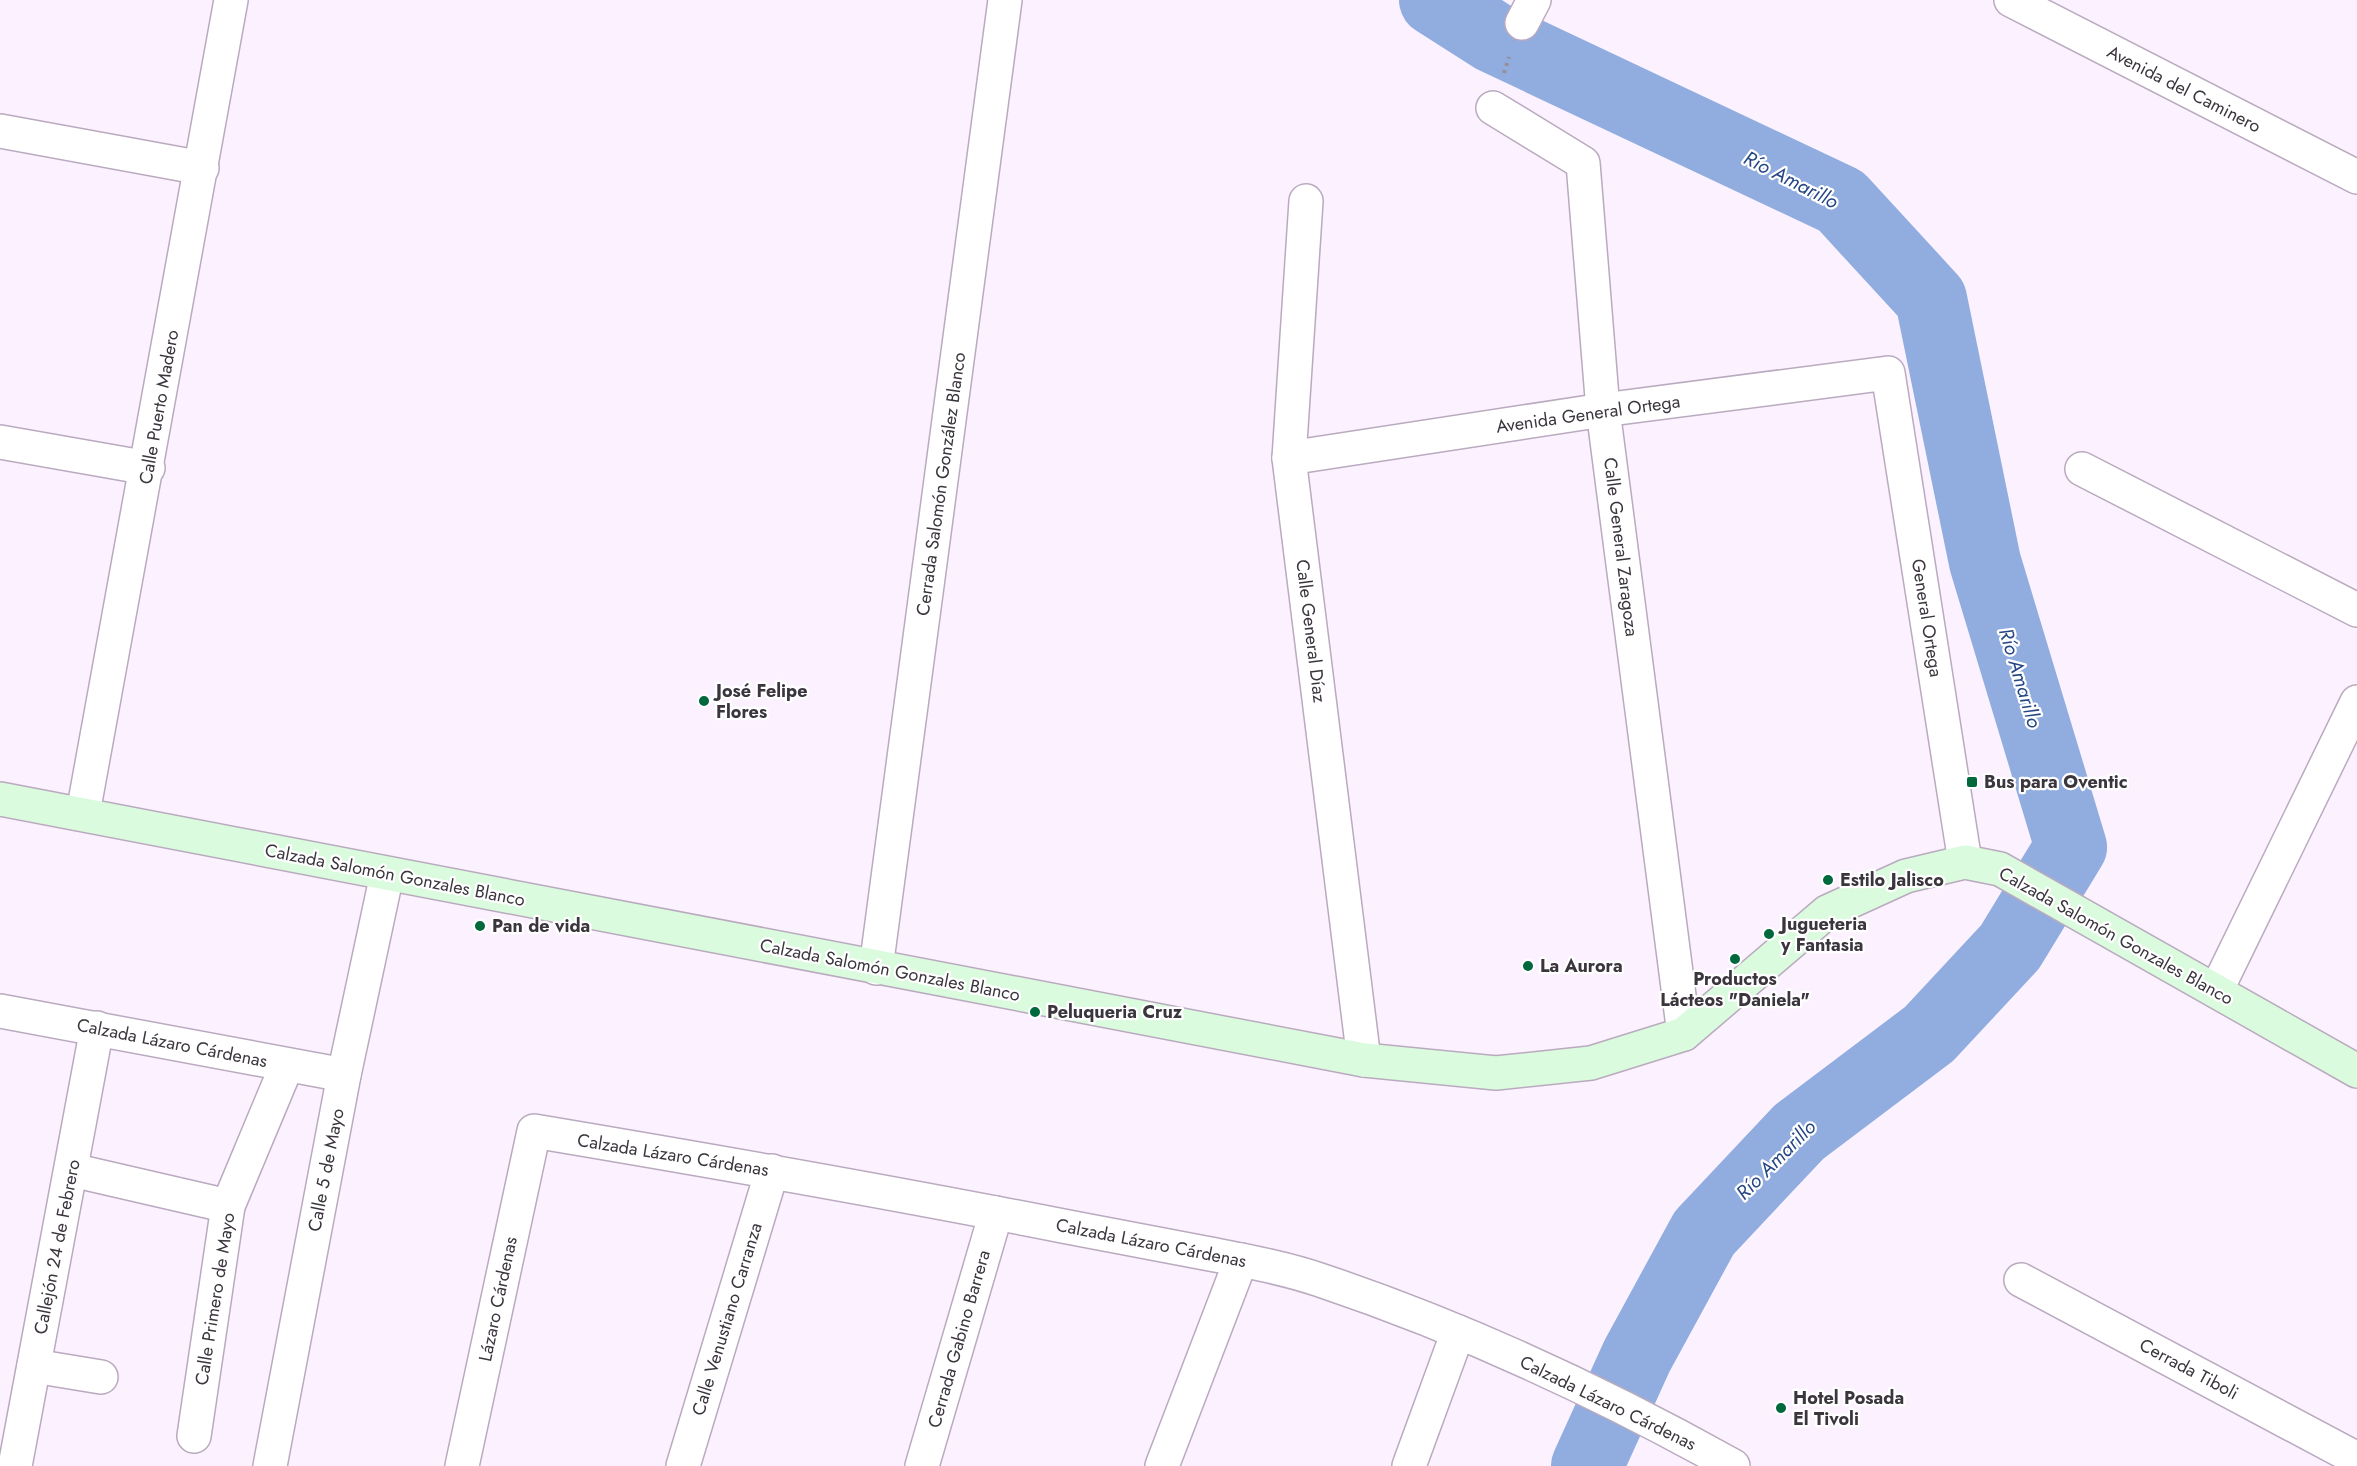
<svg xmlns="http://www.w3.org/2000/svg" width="2357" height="1466" viewBox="0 0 2357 1466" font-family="Jost,sans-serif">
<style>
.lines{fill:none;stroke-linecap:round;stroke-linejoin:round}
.river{stroke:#91addf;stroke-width:72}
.street-casing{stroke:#baaabf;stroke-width:36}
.secondary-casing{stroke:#baaabf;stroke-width:36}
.path{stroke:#968e99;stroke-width:4;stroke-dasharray:3 4.5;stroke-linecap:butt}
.street{stroke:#fff;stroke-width:33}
.secondary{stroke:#dafbdd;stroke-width:33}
.poi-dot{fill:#00683d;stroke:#fff;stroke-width:2}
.labels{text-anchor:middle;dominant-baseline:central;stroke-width:4.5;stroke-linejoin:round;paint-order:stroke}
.street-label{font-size:18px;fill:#3b353d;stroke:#fff}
.poi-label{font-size:18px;font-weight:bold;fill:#3b353d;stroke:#fff;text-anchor:start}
.water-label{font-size:20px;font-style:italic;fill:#254783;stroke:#fff}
</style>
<rect width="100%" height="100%" fill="#fcf2ff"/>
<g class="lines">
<!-- river -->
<polyline class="river" points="1435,0 1493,37 1841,201 1931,299 1985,562 2071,847 2010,947 1929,1034 1799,1132 1704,1233 1637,1356 1587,1466"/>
<defs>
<g id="street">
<polyline points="2011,0 2357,177"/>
<polyline points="1522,23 1534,0"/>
<polyline points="1493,108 1583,163 1603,410 1684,1034"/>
<polyline points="0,131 202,168"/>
<polyline points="1306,201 1289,458 1364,1060"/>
<polyline points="0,442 148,468"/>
<polyline points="1289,458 1603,410 1888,373 1965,862"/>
<polyline points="2082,469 2357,610"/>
<polyline points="83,813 231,0"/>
<polyline points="876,968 1005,0"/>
<polyline points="2216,991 2357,702"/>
<polyline points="0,1011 344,1075"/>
<polyline points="72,1170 228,1206"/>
<polyline points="2021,1280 2357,1459"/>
<polyline points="34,1366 101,1377"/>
<polyline points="194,1436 228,1206 287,1065"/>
<polyline points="15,1466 97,1028"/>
<polyline points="270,1466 344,1075 387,874"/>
<path d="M462,1466L534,1131C713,1161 890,1192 1068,1227C1115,1236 1162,1245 1210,1254C1246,1261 1285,1268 1320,1280C1463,1328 1601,1392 1733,1466"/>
<polyline points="683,1466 772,1171"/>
<polyline points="922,1466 996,1213"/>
<polyline points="1162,1466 1241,1260"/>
<polyline points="1409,1466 1458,1332"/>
</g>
<polyline id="secondary" points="0,799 1364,1060 1496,1073 1591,1063 1684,1034 1827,912 1906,876 1965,862 2000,869 2357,1071"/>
</defs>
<!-- street casing -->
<use href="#street" class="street-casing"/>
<!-- secondary casing -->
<use href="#secondary" class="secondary-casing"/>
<!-- path -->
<polyline class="path" points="1504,73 1509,57"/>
<!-- street -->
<use href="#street" class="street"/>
<!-- secondary -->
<use href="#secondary" class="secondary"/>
</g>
<!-- markers -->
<g class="poi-dot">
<circle cx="704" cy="701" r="6"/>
<rect x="1966" y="776" width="12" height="12" rx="3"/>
<circle cx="1828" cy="880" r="6"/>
<circle cx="480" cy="926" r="6"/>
<circle cx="1769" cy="934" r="6"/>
<circle cx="1735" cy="959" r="6"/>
<circle cx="1528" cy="966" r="6"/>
<circle cx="1035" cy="1012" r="6"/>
<circle cx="1781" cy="1408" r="6"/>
</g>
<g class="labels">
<!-- street labels -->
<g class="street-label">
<text transform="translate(2184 89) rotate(27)">Avenida del Caminero</text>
<text transform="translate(159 407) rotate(-80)">Calle Puerto Madero</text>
<text transform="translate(1588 414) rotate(-8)">Avenida General Ortega</text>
<text transform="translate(941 484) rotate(-82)">Cerrada Salomón González Blanco</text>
<text transform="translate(1621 547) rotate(83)">Calle General Zaragoza</text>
<text transform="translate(1927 618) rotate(81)">General Ortega</text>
<text transform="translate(1311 631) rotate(83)">Calle General Díaz</text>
<text transform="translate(395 875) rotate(11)">Calzada Salomón Gonzales Blanco</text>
<text transform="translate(2116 936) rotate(29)">Calzada Salomón Gonzales Blanco</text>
<text transform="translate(890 970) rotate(11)">Calzada Salomón Gonzales Blanco</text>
<text transform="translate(172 1043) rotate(11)">Calzada Lázaro Cárdenas</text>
<text transform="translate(673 1155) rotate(9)">Calzada Lázaro Cárdenas</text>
<text transform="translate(326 1170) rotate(-79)">Calle 5 de Mayo</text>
<text transform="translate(1151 1243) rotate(11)">Calzada Lázaro Cárdenas</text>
<text transform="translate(57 1247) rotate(-79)">Callejón 24 de Febrero</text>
<text transform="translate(215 1299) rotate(-81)">Calle Primero de Mayo</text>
<text transform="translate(498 1299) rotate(-78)">Lázaro Cárdenas</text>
<text transform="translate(727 1319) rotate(-73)">Calle Venustiano Carranza</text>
<text transform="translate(959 1339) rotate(-74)">Cerrada Gabino Barrera</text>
<text transform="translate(2189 1369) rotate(28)">Cerrada Tiboli</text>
<text transform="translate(1608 1403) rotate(26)">Calzada Lázaro Cárdenas</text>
</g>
<!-- poi labels -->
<g class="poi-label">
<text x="716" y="691">José Felipe<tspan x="716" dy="21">Flores</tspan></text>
<text x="1984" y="782">Bus para Oventic</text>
<text x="1840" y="880">Estilo Jalisco</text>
<text x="1781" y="924">Jugueteria<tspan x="1781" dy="21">y Fantasia</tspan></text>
<text x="492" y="926">Pan de vida</text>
<text x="1540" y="966">La Aurora</text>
<text x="1735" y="979" text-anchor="middle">Productos<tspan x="1735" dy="21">Lácteos "Daniela"</tspan></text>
<text x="1047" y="1012">Peluqueria Cruz</text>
<text x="1793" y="1398">Hotel Posada<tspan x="1793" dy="21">El Tivoli</tspan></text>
</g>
<!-- water labels -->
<g class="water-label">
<text transform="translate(1791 180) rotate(27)">Río Amarillo</text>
<text transform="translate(2020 678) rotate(73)">Río Amarillo</text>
<text transform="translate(1776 1160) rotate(-45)">Río Amarillo</text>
</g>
</g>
</svg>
